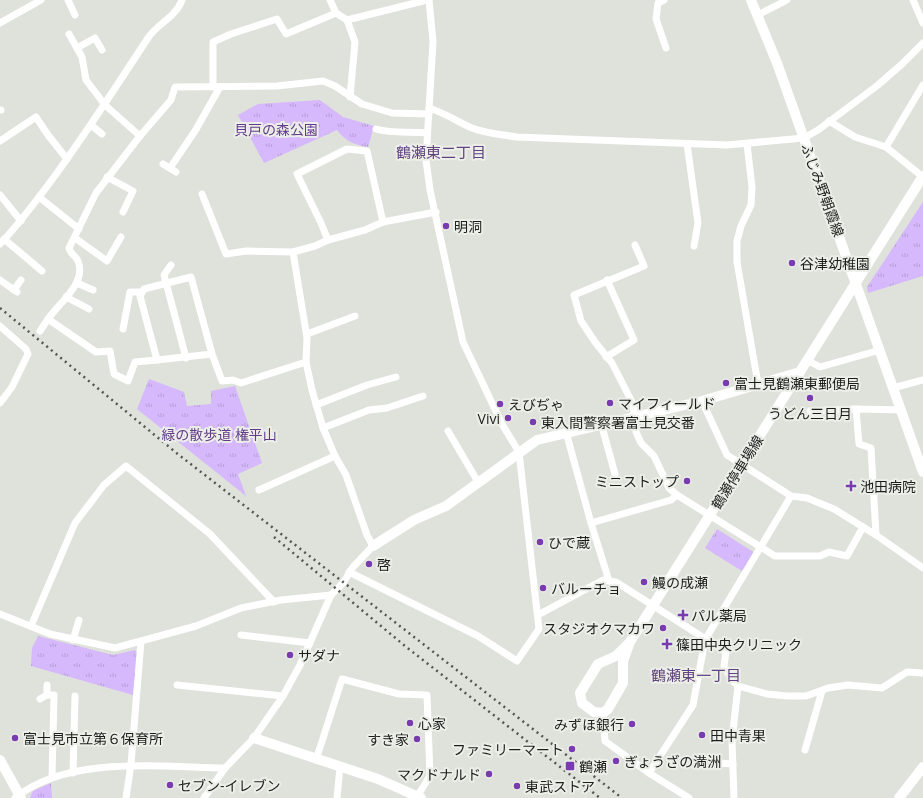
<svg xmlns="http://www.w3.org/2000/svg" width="923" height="798" viewBox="0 0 923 798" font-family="'Open Sans','Noto Sans JP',sans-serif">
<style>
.park{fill:url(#park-tufts)}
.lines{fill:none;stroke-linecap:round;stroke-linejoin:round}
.street{stroke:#fff;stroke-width:7}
.secondary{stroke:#fff;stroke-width:10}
.rail{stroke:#545552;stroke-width:2.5;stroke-dasharray:2 4;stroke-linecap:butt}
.poi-dot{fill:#783bb0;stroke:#eceee8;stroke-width:1.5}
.labels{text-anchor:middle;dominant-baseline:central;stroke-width:4;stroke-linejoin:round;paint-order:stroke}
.park-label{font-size:14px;fill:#623b8a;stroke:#eceee8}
.street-label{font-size:14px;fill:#1d1e1c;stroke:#eceee8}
.poi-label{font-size:14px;fill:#1d1e1c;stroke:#eceee8;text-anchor:start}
.neighbourhood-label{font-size:15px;fill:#604380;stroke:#eceee8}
</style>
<defs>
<pattern id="park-tufts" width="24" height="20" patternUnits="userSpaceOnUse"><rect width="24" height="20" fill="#d6b8fc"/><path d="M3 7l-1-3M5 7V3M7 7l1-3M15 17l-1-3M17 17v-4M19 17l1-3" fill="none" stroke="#b79ed7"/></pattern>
</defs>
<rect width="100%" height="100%" fill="#dfe1db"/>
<!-- park -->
<g class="park">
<path d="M320,100L343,117L374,126L368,147C355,145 345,141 337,130L264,163L238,115L258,104Z"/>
<polygon points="923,202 923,276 868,293 867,287"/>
<polygon points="149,379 184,392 187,406 211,404 211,391 235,386 262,463 238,474 246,496 137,409"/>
<polygon points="717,529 755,553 742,571 705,548"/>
<polygon points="38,636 113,655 135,650 138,653 133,695 31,666 32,648"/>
<polygon points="51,783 52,798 30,798 33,791"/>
</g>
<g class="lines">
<!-- street -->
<g class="street">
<polyline points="68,0 75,15"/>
<polyline points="330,0 336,13 347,20 427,0"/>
<polyline points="664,0 658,3 656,19 666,48"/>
<polyline points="913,0 923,23"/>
<polyline points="758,15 787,0"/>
<polyline points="347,20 355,42 350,97"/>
<polyline points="0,23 41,0"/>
<polyline points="69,34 82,57 86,80 105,105 140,136"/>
<polyline points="77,48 95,38 102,50"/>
<polyline points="213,87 213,42 231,34 277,19 286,34 336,13"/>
<path d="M429,108C445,113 458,122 472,128C487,134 501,134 516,137L727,145L804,138L818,130L878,85L902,64L923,43"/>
<polyline points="0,110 1,110"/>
<polyline points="829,121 855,137 886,147 923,177"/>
<polyline points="91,125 102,134"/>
<path d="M376,129C393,134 410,131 427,133"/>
<polyline points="0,141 36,117 48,135 67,159"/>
<polyline points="687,144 698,223 694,246"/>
<polyline points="747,144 752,187 751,205 741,226 737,241 737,262 758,384"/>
<polyline points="886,147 923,85"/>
<polyline points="163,164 176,172"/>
<polyline points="170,168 195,131 220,87"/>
<polyline points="107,177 133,191 123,212"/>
<polyline points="202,194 226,254 246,251 293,252"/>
<polyline points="0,195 21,221"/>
<polyline points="39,197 79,229"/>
<polyline points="75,238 107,261 121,237"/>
<polyline points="4,239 42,271"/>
<polyline points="328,240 321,223 297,174 347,149 367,151 383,222"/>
<path d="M0,244C20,223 37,200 54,177C87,132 117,85 148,38C157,24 176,17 182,0"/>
<polyline points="635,245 644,266 574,295 581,321 595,342 612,363 633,404 636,432 641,443 654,456 669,488 677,495 775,556 820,556 829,552 847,556 863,527"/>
<polyline points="171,265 164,275 186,358"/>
<polyline points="0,280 17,292"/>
<polyline points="77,283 93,290"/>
<polyline points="14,290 21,280"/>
<polyline points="66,297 89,309"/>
<polyline points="0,326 26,349 28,354 12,387 0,403"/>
<polyline points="123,329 130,292 142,292"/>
<polyline points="40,331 48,319"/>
<polyline points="307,334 355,316"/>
<polyline points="212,354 157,360 140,296 144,289 191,277 212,354 222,381 233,380 241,383 306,362"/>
<polyline points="606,357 634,340 607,280"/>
<path d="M157,360L135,362L128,381L114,374L110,351L96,352L48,319C59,303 87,283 78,261C76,256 70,254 69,248L96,193L140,136L171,100L175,87L277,86L323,81L335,86L362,104L392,113L429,114"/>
<polyline points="807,360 820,367 880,350"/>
<polyline points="893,388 923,380"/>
<polyline points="702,401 727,455 791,496 807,498 834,509 876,535 923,568"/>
<polyline points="316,405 367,385 396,377"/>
<polyline points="810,411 856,409"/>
<polyline points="601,423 615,474"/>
<polyline points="323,428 369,410 387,408 423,396"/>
<polyline points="448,431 478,482"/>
<polyline points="566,432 591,523 609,581"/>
<polyline points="259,490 335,456"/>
<polyline points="591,523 671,500 677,495"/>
<polyline points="876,535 871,448 859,444 856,409 901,410"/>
<polyline points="349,572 478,636 517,661 539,629 519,452 502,424 463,342 430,190 426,160 433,41 429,0"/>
<polyline points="0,614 50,634 115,648 196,626 241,608 281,600 331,595"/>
<polyline points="538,615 603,580 616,582 726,652 724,666 732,680 738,686 767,694 787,696 806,696 828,688 848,685 882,688 907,672 923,673"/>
<polyline points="31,626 75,523 104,485 126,466 210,534 274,602"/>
<polyline points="241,635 310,643"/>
<polyline points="73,640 79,620"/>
<polyline points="177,685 283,696"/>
<polyline points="47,695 47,685"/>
<polyline points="40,699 47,695 54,695 52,777"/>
<polyline points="603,713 605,741 649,773 689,798"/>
<polyline points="805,750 822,691"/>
<polyline points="316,760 342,679 399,694 427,695 430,776 418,795"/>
<polyline points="714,765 717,763 733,764"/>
<polyline points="73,773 75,696"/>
<polyline points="649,773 693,705 705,640 791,496"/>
<path d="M15,798C68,755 160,767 225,768"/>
<polyline points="126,798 131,764 141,641"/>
<polyline points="204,798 225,768 254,738 283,696 300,665 331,595 343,583 353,567 373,546 367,535 346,475 335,456 323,428 312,390 306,362 307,338 293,252 315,246 328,240 365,230 383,222 436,212"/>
<polyline points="337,798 340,767"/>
<polyline points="734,798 732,740 738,686"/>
</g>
<!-- secondary -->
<g class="secondary">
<polyline points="751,0 777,63 923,472"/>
<polyline points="373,546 414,520 446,506 537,440 702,401 800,372"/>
<polyline points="630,642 616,656 598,664 580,693 582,703 594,712 603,713 608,709 623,683 623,661 630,642 923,176"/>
<polyline points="254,738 378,779 421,798"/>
<polyline points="0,760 21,798"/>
<polyline points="899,798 923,767"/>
</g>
<!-- rail -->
<g class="rail">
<polyline points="0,308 179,455 622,798"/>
<polyline points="274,537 405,646 600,798"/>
</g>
</g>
<!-- markers -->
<g class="poi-dot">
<circle cx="446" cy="226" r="4"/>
<circle cx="792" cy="263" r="4"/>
<circle cx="726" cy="383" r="4"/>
<circle cx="810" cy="398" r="4"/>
<circle cx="610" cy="403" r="4"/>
<circle cx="500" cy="404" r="4"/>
<circle cx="508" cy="418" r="4"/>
<circle cx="533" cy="422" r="4"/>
<circle cx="687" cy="481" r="4"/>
<path d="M849 480h4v4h4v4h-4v4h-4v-4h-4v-4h4z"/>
<circle cx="540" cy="542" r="4"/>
<circle cx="369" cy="564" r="4"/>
<circle cx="644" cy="582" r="4"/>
<circle cx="543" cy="588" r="4"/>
<path d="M681 609h4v4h4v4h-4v4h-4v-4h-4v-4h4z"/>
<circle cx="663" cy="628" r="4"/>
<path d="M665 638h4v4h4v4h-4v4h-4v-4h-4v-4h4z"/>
<circle cx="290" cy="655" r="4"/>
<circle cx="410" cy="723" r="4"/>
<circle cx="632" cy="724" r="4"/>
<circle cx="702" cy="735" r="4"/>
<circle cx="15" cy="738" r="4"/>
<circle cx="417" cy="739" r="4"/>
<circle cx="572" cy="749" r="4"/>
<circle cx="616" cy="761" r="4"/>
<rect x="565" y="761" width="10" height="10" rx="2"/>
<circle cx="489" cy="774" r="4"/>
<circle cx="170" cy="785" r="4"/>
<circle cx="517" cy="786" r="4"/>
</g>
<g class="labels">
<!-- park labels -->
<g class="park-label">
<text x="276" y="129">貝戸の森公園</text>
<text x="219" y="434">緑の散歩道 権平山</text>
</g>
<!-- street labels -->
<g class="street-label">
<text transform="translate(823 190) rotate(70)">ふじみ野朝霞線</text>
<text transform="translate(737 472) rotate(-58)">鶴瀬停車場線</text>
</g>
<!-- poi labels -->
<g class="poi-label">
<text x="454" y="226">明洞</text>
<text x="800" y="263">谷津幼稚園</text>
<text x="734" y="383">富士見鶴瀬東郵便局</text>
<text x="618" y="403">マイフィールド</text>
<text x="508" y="404">えびぢゃ</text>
<text x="810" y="413" text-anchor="middle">うどん三日月</text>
<text x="500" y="418" text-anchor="end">Vivi</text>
<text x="541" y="422">東入間警察署富士見交番</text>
<text x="679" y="481" text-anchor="end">ミニストップ</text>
<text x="860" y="486">池田病院</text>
<text x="548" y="542">ひで蔵</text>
<text x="377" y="564">啓</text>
<text x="652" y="582">鰻の成瀬</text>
<text x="551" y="588">バルーチョ</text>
<text x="691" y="615">パル薬局</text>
<text x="655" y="628" text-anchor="end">スタジオクマカワ</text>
<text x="676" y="644">篠田中央クリニック</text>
<text x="298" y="655">サダナ</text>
<text x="418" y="723">心家</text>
<text x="624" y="724" text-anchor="end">みずほ銀行</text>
<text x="710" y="735">田中青果</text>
<text x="23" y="738">富士見市立第６保育所</text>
<text x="409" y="739" text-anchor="end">すき家</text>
<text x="564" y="749" text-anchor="end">ファミリーマート</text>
<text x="624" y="761">ぎょうざの満洲</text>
<text x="579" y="766">鶴瀬</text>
<text x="481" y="774" text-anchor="end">マクドナルド</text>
<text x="178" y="785">セブン-イレブン</text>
<text x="525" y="786">東武ストア</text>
</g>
<!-- neighbourhood labels -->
<g class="neighbourhood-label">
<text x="441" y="152">鶴瀬東二丁目</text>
<text x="696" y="675">鶴瀬東一丁目</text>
</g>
</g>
</svg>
